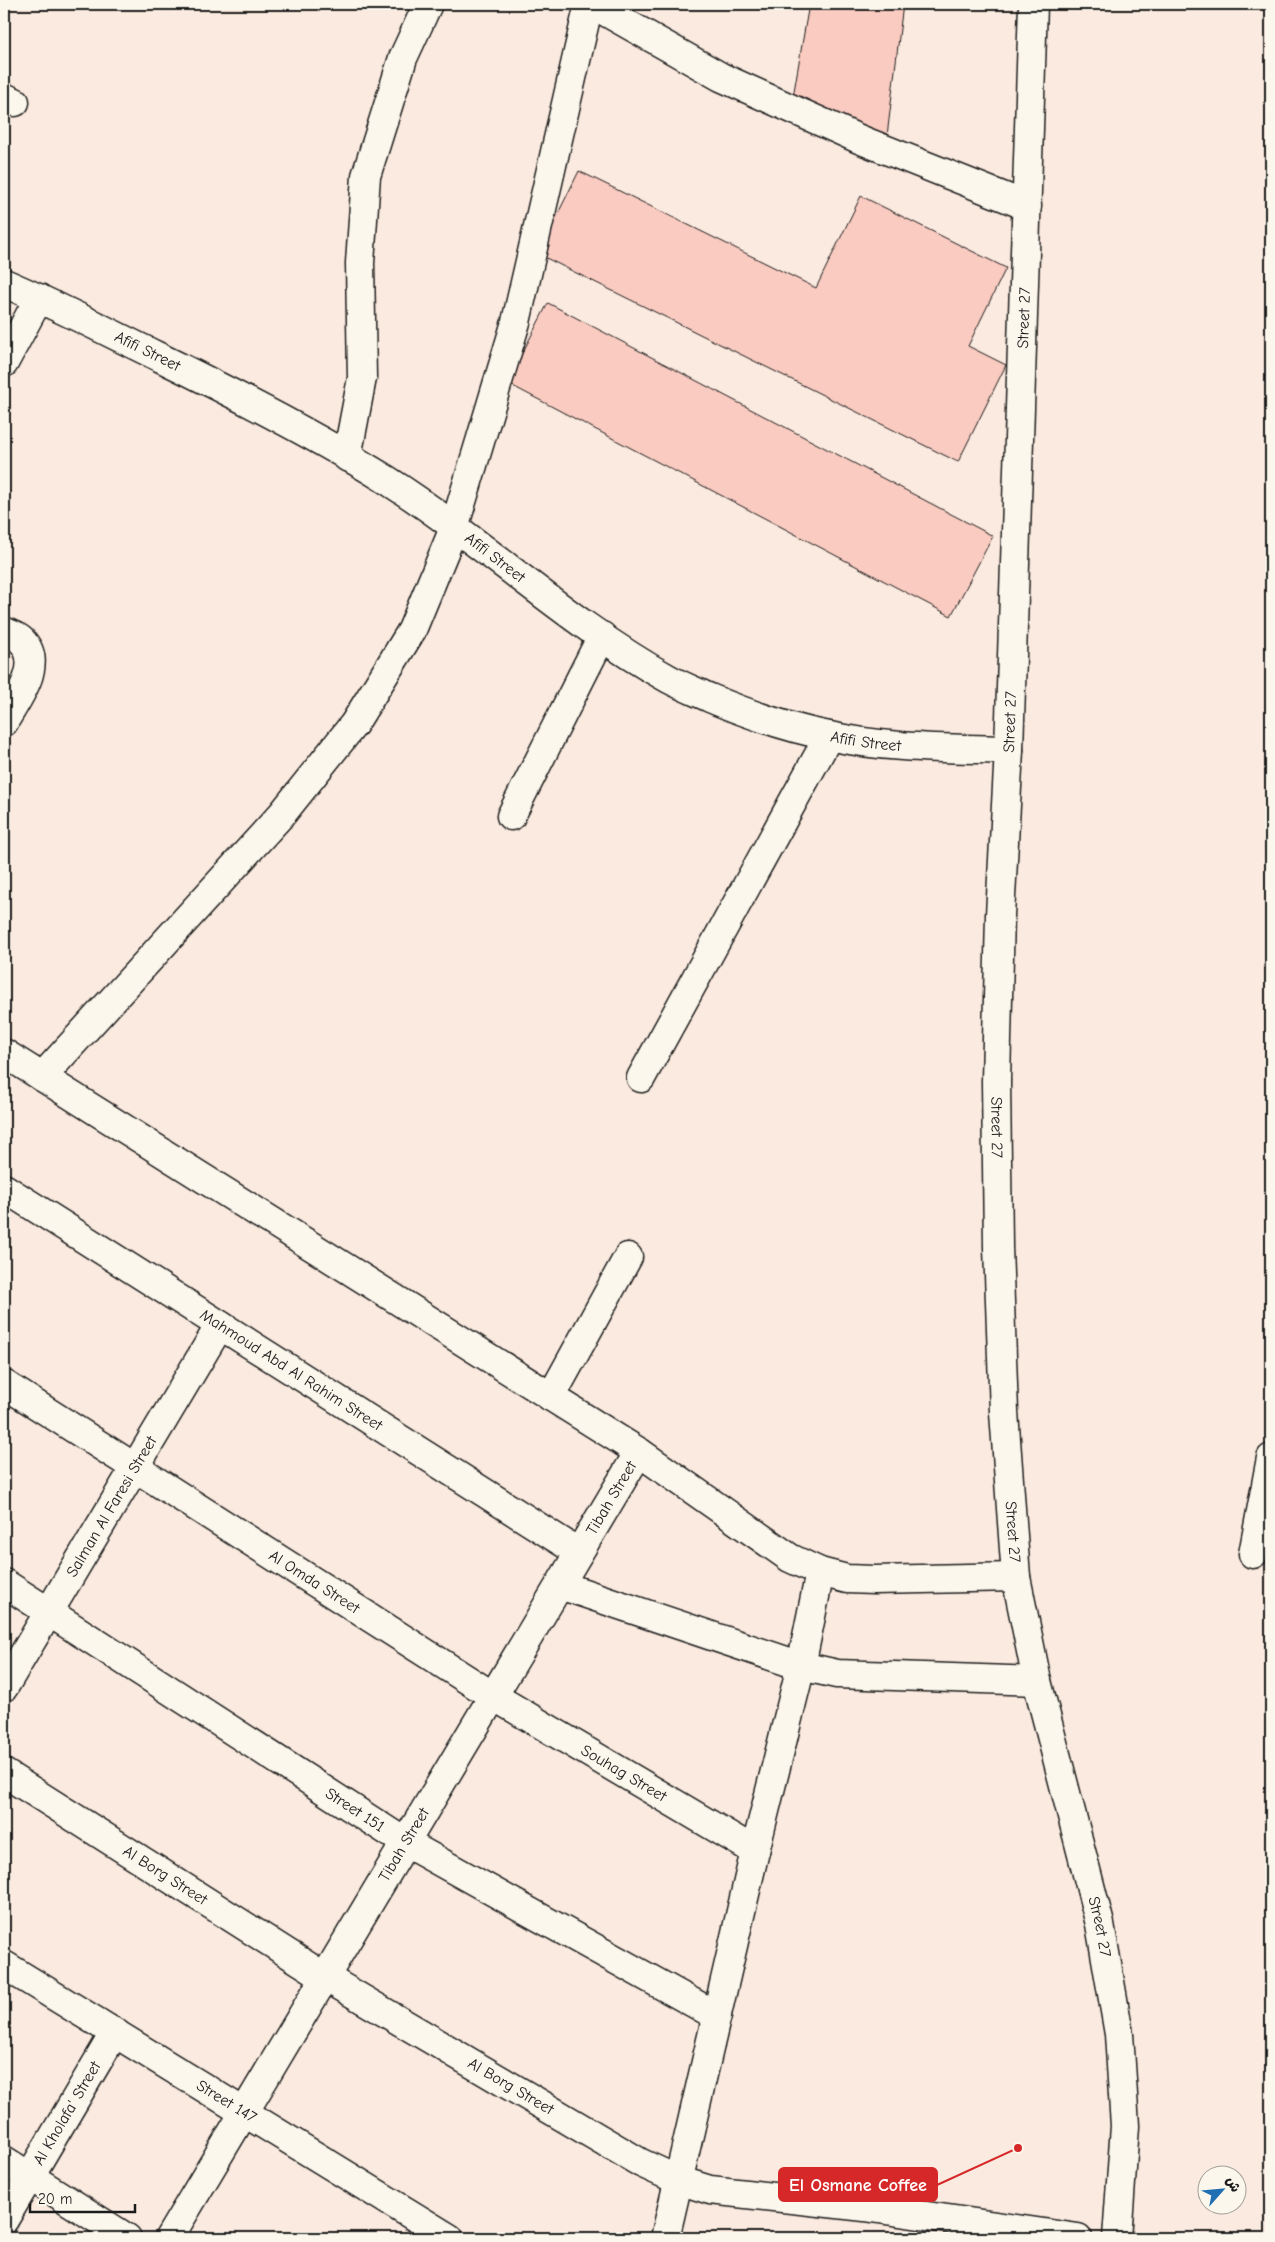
<svg xmlns="http://www.w3.org/2000/svg" width="1275" height="2242" viewBox="0 0 1275 2242" font-family="'Comic Neue','Playpen Sans Arabic',sans-serif">
<style>
.building{fill:#facbc1;stroke:#1c1c1c}
.lines{fill:none;stroke-linecap:round;stroke-linejoin:round}
.minor-casing{stroke:#1c1c1c;stroke-width:31}
.minor{stroke:#fbf7ec;stroke-width:28}
.labels{text-anchor:middle;dominant-baseline:central;stroke-width:5;stroke-linejoin:round;paint-order:stroke}
.street-label{font-size:16px;fill:#1c1c1c;stroke:#fbf7ec}
.leader{fill:none;stroke:#d62828;stroke-width:2}
.callout-dot{fill:#d62828;stroke:#fbf7ec;stroke-width:2}
.callout{fill:#d62828;stroke:#d62828;stroke-width:2}
.callout-label{font-size:18px;text-anchor:middle;font-weight:bold;fill:#fff}
</style>
<rect width="100%" height="100%" fill="#fbeadf"/>
<filter id="ink" filterUnits="userSpaceOnUse"><feTurbulence type="fractalNoise" baseFrequency=".02" numOctaves="2"/><feDisplacementMap in="SourceGraphic" scale="10" xChannelSelector="R" yChannelSelector="G"/><feConvolveMatrix kernelMatrix="1 2 1 2 8 2 1 2 1" color-interpolation-filters="sRGB"/></filter>
<g filter="url(#ink)">
<!-- building -->
<g class="building">
<polygon points="809,4 903,4 887,136 793,97"/>
<polygon points="579,171 816,288 861,196 1006,268 968,346 1006,365 958,462 538,254"/>
<polygon points="548,303 993,536 951,616 507,383"/>
</g>
<g class="lines">
<defs>
<g id="minor">
<polyline points="592,4 721,77 859,139 1027,206"/>
<path id="s1" d="M1033,4L1009,750L1000,915L996,1081L998,1247L1004,1412L1016,1577L1037,1681L1100,1924L1119,2034L1125,2126L1117,2238"/>
<polyline points="4,97 15,102"/>
<path id="s2" d="M4,283C56,305 106,331 157,356C235,394 313,434 387,480C484,542 568,623 669,679C682,686 697,692 710,698C748,714 788,728 829,736C888,749 949,748 1009,750"/>
<polyline points="4,363 39,298"/>
<polyline points="347,457 362,378 360,263 366,176 403,58 428,4"/>
<path d="M4,631C9,634 17,636 21,640C46,664 16,700 4,722"/>
<polyline points="511,816 602,636"/>
<polyline points="4,1053 639,1452 790,1558 820,1572 847,1579 874,1580 1016,1577"/>
<polyline points="42,1077 282,814 354,724 412,630 454,528 516,322 589,4"/>
<polyline points="641,1078 829,736"/>
<path id="s3" d="M4,1188L578,1552"/>
<path id="s4" d="M4,1384L493,1696L755,1851"/>
<polyline points="551,1397 628,1257"/>
<polyline points="1253,1554 1271,1458"/>
<path id="s5" d="M4,1583L406,1843L717,2016"/>
<polyline points="560,1585 801,1666 837,1674 1037,1681"/>
<path id="s6" d="M4,1687L220,1325"/>
<path id="s7" d="M4,1773L325,1977L641,2163L678,2180L710,2190L865,2207L1078,2238"/>
<path id="s8" d="M4,1965L449,2238"/>
<polyline points="4,2160 127,2238"/>
<path id="s9" d="M4,2220L115,2032"/>
<path id="s10" d="M169,2238L639,1452"/>
<polyline points="665,2238 755,1851 801,1666 820,1572"/>
</g>
</defs>
<!-- minor casing -->
<use href="#minor" class="minor-casing"/>
<!-- minor -->
<use href="#minor" class="minor"/>
</g>
</g>
<g class="labels">
<!-- street labels -->
<g class="street-label">
<text transform="translate(1024 318) rotate(-88)">Street 27</text>
<text stroke="none"><textPath href="#s2" startOffset="159">Afifi Street</textPath></text>
<text stroke="none"><textPath href="#s2" startOffset="564">Afifi Street</textPath></text>
<text transform="translate(1010 722) rotate(-88)">Street 27</text>
<text stroke="none"><textPath href="#s2" startOffset="984">Afifi Street</textPath></text>
<text stroke="none"><textPath href="#s1" startOffset="1124">Street 27</textPath></text>
<text stroke="none"><textPath href="#s3" startOffset="340">Mahmoud Abd Al Rahim Street</textPath></text>
<text stroke="none"><textPath href="#s10" startOffset="862">Tibah Street</textPath></text>
<text stroke="none"><textPath href="#s6" startOffset="210">Salman Al Faresi Street</textPath></text>
<text stroke="none"><textPath href="#s1" startOffset="1529">Street 27</textPath></text>
<text stroke="none"><textPath href="#s4" startOffset="368">Al Omda Street</textPath></text>
<text stroke="none"><textPath href="#s4" startOffset="732">Souhag Street</textPath></text>
<text stroke="none"><textPath href="#s5" startOffset="418">Street 151</textPath></text>
<text stroke="none"><textPath href="#s10" startOffset="458">Tibah Street</textPath></text>
<text stroke="none"><textPath href="#s7" startOffset="191">Al Borg Street</textPath></text>
<text stroke="none"><textPath href="#s1" startOffset="1934">Street 27</textPath></text>
<text stroke="none"><textPath href="#s7" startOffset="596">Al Borg Street</textPath></text>
<text stroke="none"><textPath href="#s8" startOffset="261">Street 147</textPath></text>
<text stroke="none"><textPath href="#s9" startOffset="124">Al Kholafa' Street</textPath></text>
</g>
</g>
<!-- callouts -->
<path class="leader" d="M1018 2148L937 2185"/>
<circle class="callout-dot" cx="1018" cy="2148" r="5"/>
<rect class="callout" x="779" y="2168" width="158" height="33" rx="5"/>
<g class="callout-label">
<text x="858" y="2191">El Osmane Coffee</text>
</g>
<!-- margin -->
<rect width="1275" height="2242" fill="none" stroke="#fbf7ec" stroke-width="20"/>
<rect x="10" y="10" width="1255" height="2222" fill="none" stroke="#1c1c1c" stroke-width="2" filter="url(#ink)"/>
<!-- north arrow -->
<g transform="translate(1222 2190) rotate(63)"><circle r="24" fill="#fbf7ec" stroke="#a29f99"/>
<path d="M0-4L9 19L0 12L-9 19Z" fill="#1f6fb2"/>
<text y="-8" font-size="14" font-weight="bold" text-anchor="middle" fill="#1c1c1c">ش</text>
</g>
<!-- scale -->
<path d="M30 2204v8h105v-8" fill="none" stroke="#1c1c1c" stroke-width="2.5"/>
<text x="38" y="2204" font-size="15" fill="#1c1c1c" stroke="#fbf7ec" stroke-width="4" paint-order="stroke">20 m</text>
</svg>
